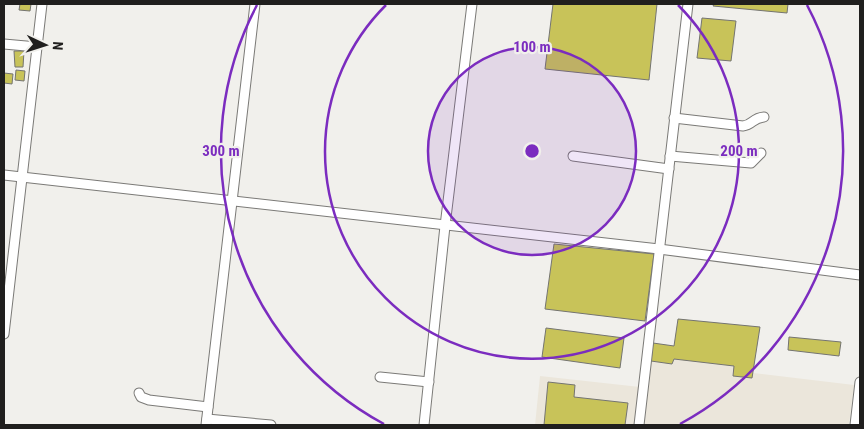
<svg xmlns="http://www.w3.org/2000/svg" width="864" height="429" viewBox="0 0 864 429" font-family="'Roboto Condensed',sans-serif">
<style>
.built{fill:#ebe6db}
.building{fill:#c8c359;stroke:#747471}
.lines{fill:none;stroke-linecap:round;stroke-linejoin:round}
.minor-casing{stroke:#7b7a77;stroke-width:11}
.minor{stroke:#fff;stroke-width:9}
.ring{fill:none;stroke:#7b2cbf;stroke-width:2.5}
.centre{fill:#7b2cbf;stroke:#f1f0ec;stroke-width:2.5}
.ring-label{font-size:15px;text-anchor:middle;font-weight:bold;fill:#7b2cbf;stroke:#f1f0ec;stroke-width:4.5;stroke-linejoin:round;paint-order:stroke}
</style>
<rect width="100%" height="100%" fill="#f1f0ec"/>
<!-- built -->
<g class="built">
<polygon points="678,319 760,327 753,373 854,385 849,425 644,425 653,343 674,346"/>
<polygon points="540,376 640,387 636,425 535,425"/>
</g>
<!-- building -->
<g class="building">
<polygon points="20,4 31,4 30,11 19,10"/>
<polygon points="553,4 657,4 649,80 545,69"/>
<polygon points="714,4 788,4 787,13 713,6"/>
<polygon points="702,18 736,21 731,61 697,58"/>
<polygon points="14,51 24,51 23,67 15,67"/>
<polygon points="16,70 25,71 24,81 15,80"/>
<polygon points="4,73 13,74 12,84 4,83"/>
<polygon points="554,244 654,254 645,321 545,309"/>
<polygon points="678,319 760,327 752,378 733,376 734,366 674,359 672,364 651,361 653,343 674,346"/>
<polygon points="546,328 624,338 620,368 542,357"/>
<polygon points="789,337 841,342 839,356 788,350"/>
<polygon points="548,382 575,385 574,397 628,403 625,425 544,425"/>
</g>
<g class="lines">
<defs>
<g id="minor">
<polyline points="4,44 37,47"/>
<path d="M674,118L743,126C753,125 752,118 764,117"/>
<polyline points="573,156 669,169"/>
<polyline points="670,156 751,163 761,153"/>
<polyline points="4,175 659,249 860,275"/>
<polyline points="4,334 42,4"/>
<polyline points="380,377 429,382"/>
<polyline points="139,393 141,397 149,400 208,407"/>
<polyline points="207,419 271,425"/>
<polyline points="206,425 255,4"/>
<polyline points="424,425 445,226 472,4"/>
<polyline points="639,425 688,4"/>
<polyline points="855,425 860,382"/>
</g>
</defs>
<!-- minor casing -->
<use href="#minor" class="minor-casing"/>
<!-- minor -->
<use href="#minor" class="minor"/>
</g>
<!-- distance rings -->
<circle cx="532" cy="151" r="104" fill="#7b2cbf" fill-opacity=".12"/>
<g class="ring">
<circle cx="532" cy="151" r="104"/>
<path d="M678 5A207 207 0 1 1 386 5"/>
<path d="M384 424A311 311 0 0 1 257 5M807 5A311 311 0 0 1 680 424"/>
</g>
<circle cx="532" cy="151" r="8" class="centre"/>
<g class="ring-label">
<text x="532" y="52">100 m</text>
<text x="739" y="156">200 m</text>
<text x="221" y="156">300 m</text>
</g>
<!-- border -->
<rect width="864" height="429" fill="none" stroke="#201f1e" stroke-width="10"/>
<!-- north arrow -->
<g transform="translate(45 45) rotate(94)" stroke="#f1f0ec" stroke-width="4" paint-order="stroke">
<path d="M0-4L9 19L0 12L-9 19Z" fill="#201f1e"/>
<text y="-8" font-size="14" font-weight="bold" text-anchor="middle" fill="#201f1e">N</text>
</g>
</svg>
